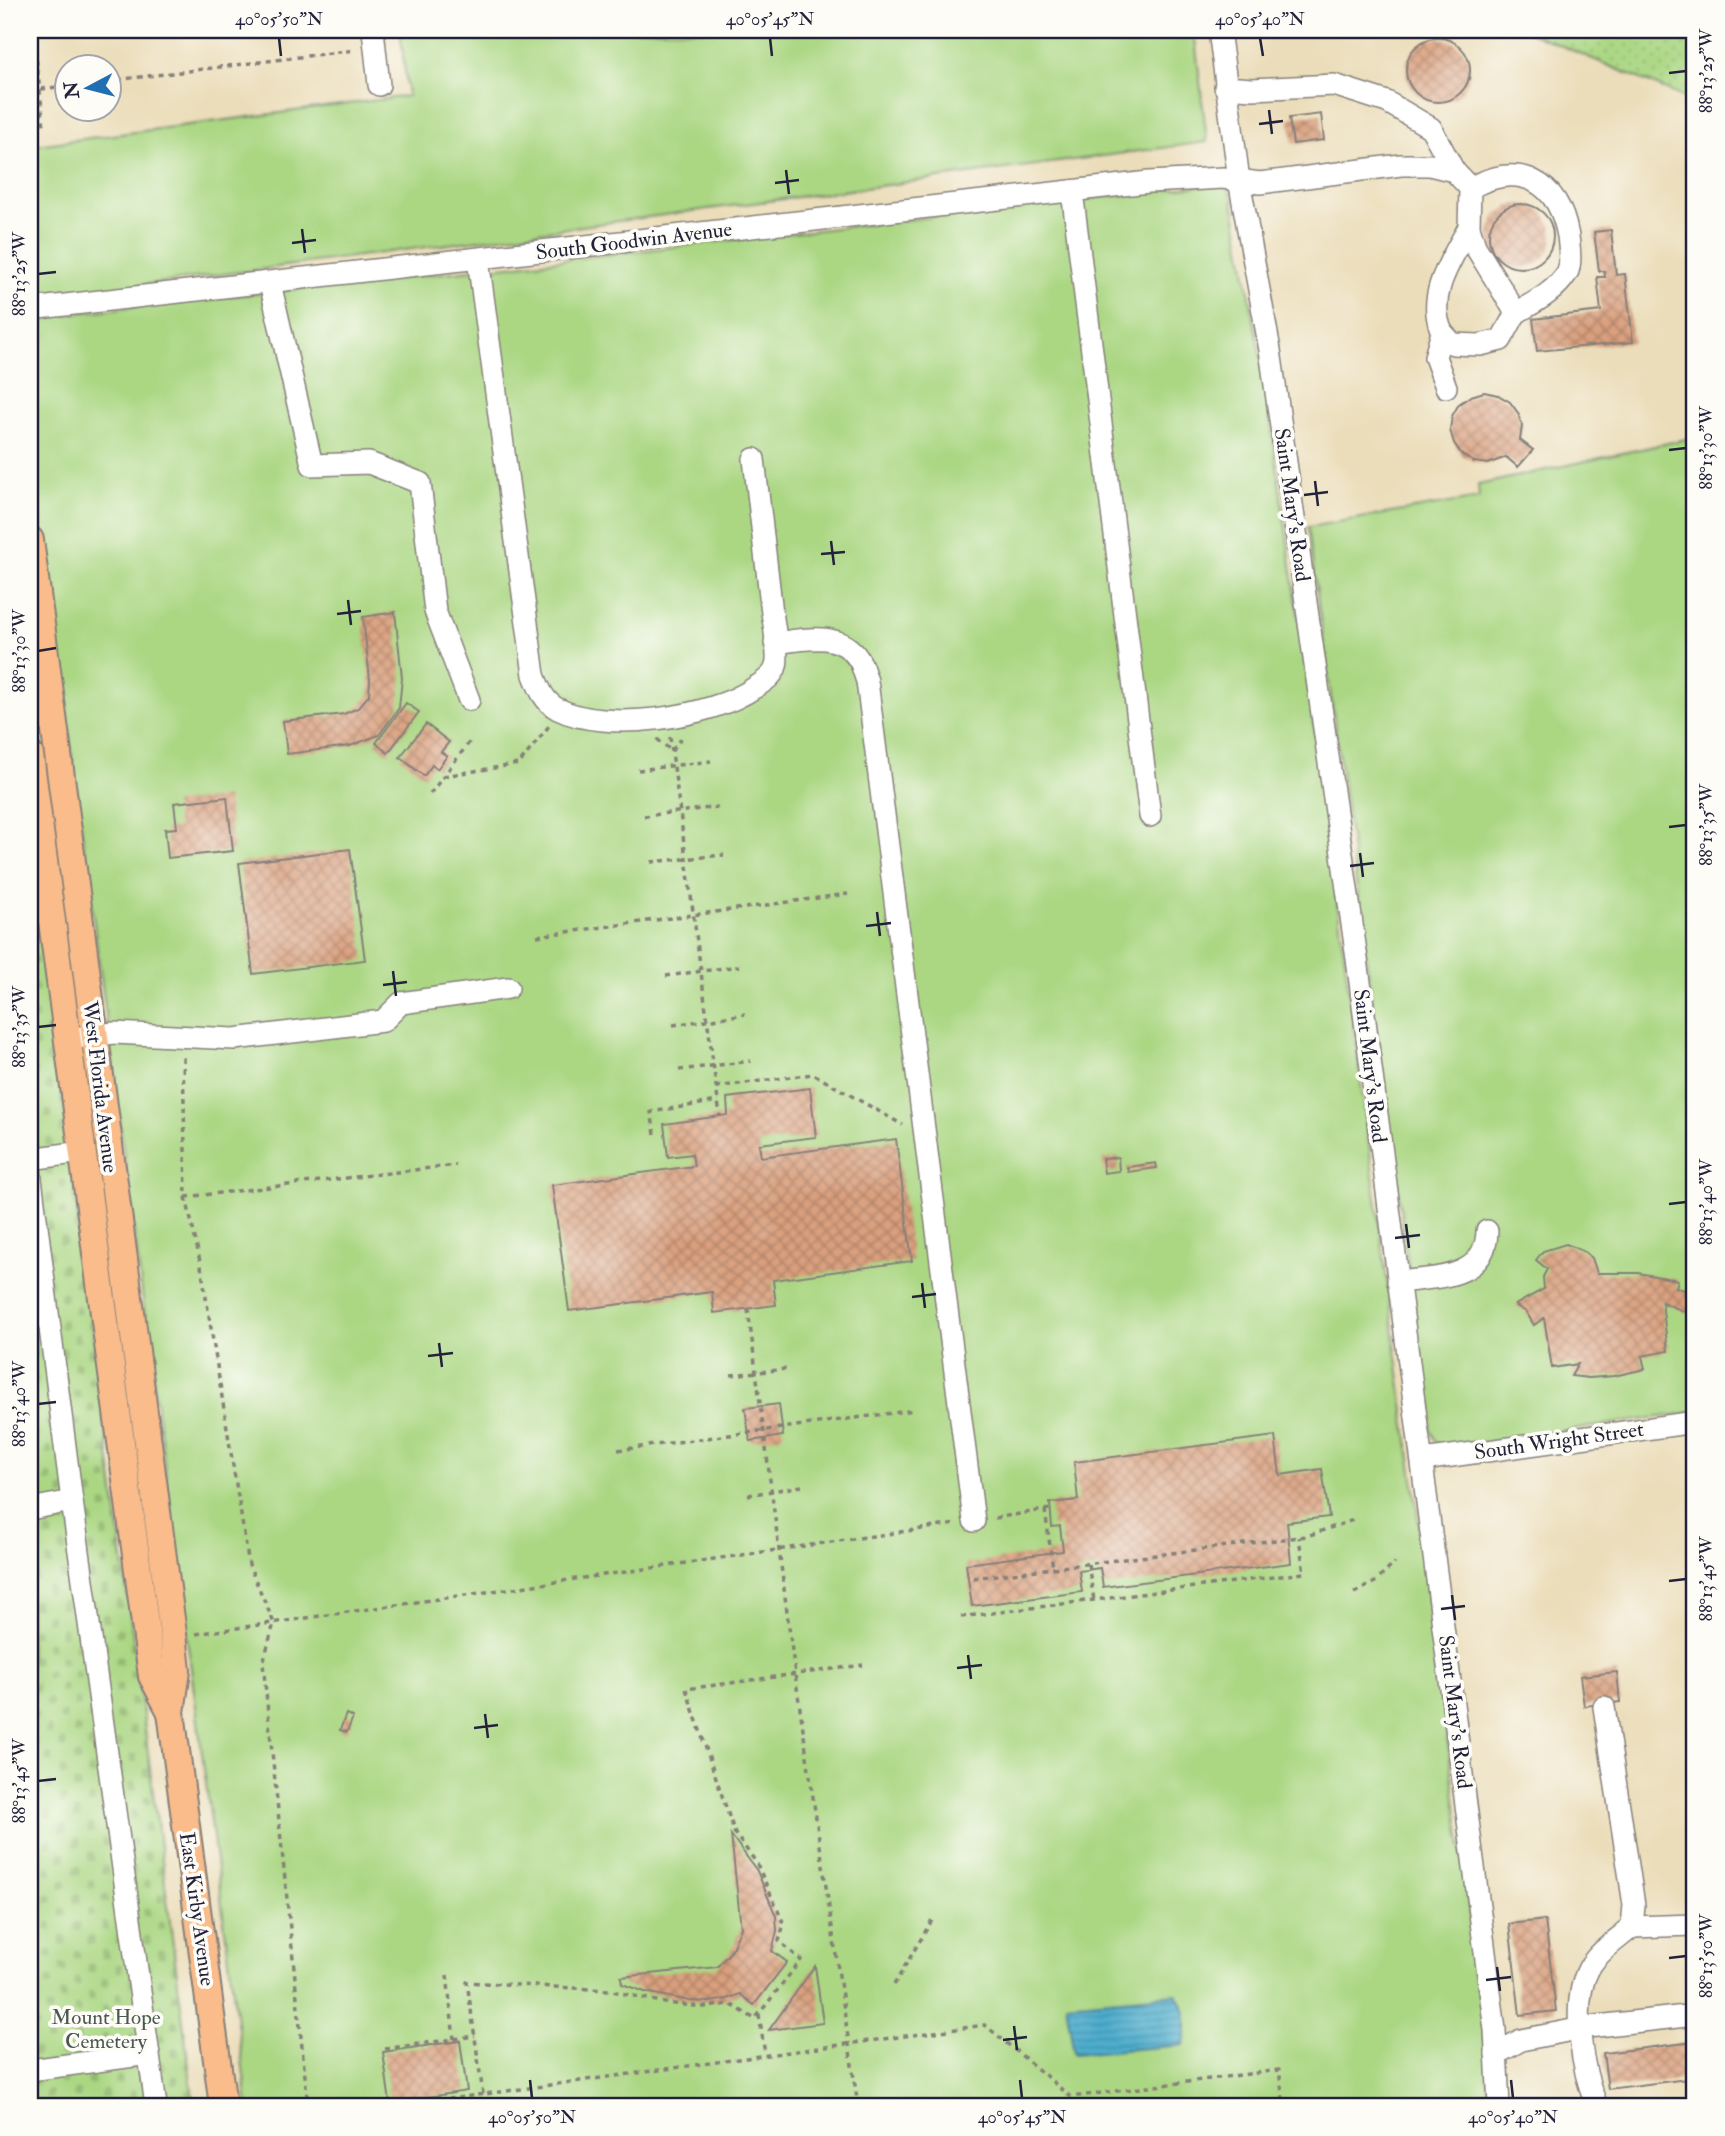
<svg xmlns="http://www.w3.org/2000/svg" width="1725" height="2136" viewBox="0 0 1725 2136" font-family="'IM FELL Double Pica',serif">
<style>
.grass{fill:url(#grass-dots);stroke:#667c5f;stroke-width:2}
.cemetery{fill:url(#cemetery-stones);stroke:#667c5f;stroke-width:2}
.park{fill:#abd783;stroke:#667c5f;stroke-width:2}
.water{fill:url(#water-rules);stroke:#386884;stroke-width:2}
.building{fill:url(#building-cross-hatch)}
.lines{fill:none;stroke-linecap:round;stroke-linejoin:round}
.minor-casing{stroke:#86807a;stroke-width:24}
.major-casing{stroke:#86807a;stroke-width:30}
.path{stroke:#86807a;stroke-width:3.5;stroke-dasharray:5 5;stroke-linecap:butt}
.minor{stroke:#fff;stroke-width:21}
.major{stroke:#f9bc8a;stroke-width:26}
.ticks{fill:none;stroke:#22223b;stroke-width:2.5}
.labels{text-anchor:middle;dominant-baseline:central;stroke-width:7;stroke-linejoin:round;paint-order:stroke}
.street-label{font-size:21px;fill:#22223b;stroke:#fdfcf7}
.park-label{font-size:21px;fill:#4b5851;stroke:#fdfcf7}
.neatline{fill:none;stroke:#22223b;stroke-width:2.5}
.ticks-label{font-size:18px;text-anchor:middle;fill:#22223b}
</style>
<defs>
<pattern id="grass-dots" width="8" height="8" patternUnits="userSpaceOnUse" patternTransform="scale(1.75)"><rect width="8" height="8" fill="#abd783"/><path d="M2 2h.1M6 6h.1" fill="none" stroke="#93b872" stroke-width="1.8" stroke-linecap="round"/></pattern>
<pattern id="cemetery-stones" width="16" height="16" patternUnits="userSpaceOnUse" patternTransform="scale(1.75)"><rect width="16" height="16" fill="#abd783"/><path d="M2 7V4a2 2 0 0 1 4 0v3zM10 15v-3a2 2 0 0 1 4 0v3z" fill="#93b872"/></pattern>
<pattern id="water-rules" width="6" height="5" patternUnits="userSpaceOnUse" patternTransform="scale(1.75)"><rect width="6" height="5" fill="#4eadcd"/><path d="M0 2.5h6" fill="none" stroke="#408ca8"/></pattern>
<pattern id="building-cross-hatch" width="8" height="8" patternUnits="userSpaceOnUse" patternTransform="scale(1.75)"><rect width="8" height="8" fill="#daa07e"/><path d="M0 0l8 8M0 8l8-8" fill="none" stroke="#b08268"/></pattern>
</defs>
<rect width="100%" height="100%" fill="#fdfcf7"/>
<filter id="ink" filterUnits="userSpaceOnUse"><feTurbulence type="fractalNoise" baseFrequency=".0143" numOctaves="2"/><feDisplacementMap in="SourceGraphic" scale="14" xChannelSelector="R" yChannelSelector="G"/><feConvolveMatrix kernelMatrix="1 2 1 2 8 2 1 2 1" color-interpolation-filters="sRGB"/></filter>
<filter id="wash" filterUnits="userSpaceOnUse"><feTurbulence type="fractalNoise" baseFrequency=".00686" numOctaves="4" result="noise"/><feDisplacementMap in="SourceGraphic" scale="28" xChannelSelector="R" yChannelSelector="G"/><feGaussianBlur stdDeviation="1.57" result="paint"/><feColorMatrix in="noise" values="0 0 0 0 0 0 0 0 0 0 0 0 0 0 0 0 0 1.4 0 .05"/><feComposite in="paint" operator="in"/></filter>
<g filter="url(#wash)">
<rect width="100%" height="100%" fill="#ebddb9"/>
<!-- grass -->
<polygon class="grass" points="1524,30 1695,30 1695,102"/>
<!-- cemetery -->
<polygon class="cemetery" points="30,848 194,2106 30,2106"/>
<!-- park -->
<g class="park">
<polygon points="400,30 1194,30 1207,142 39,299 30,235 30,146 408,96"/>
<polygon points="1198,186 1224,186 1232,195 1265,383 1310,697 1463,1859 1486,2052 1489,2106 248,2106 30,432 30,325 42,318 59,315 509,266"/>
<polygon points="1695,437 1695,1412 1447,1448 1436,1442 1430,1427 1308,527 1479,498 1478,485"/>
</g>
<!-- water -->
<path class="water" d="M1177,1994C1188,2010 1187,2026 1184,2045L1074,2054L1066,2004Z"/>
<g id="blocks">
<!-- building -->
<g class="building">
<circle cx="1438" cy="70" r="32"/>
<polygon points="1321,114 1324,140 1293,144 1289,118"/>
<circle cx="1521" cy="236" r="32"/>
<polygon points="1611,230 1616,275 1625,274 1633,342 1537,351 1533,319 1601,311 1597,277 1605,277 1604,271 1599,271 1594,232"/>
<polygon points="1484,392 1498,395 1510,402 1518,413 1522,426 1520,440 1533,450 1518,467 1506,457 1488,464 1474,462 1462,455 1454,443 1450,430 1452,416 1459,404 1471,396"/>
<polygon points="395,612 402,678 399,708 379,735 350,746 287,754 283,721 344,714 358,708 369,695 370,680 363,617"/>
<polygon points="406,703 419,712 388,753 376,743"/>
<polygon points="426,724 449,742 441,752 447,756 437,769 432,765 424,776 400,757"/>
<polygon points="227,797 233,851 168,858 165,829 177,828 174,803"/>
<polygon points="350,849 365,960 253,974 239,863"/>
<polygon points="810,1088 816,1137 759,1144 761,1157 896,1139 912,1261 773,1280 776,1305 714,1313 712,1292 569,1311 552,1185 694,1166 692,1154 668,1157 664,1124 728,1115 727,1098"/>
<polygon points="1118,1157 1119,1171 1104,1173 1102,1159"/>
<polygon points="1156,1163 1157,1168 1128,1172 1127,1167"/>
<polygon points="1566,1244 1585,1252 1592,1258 1597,1273 1638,1273 1678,1280 1676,1287 1695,1294 1695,1316 1662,1302 1668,1351 1642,1356 1645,1369 1614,1376 1589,1378 1571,1376 1578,1364 1552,1368 1544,1318 1534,1325 1526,1312 1515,1305 1544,1289 1543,1277 1547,1269 1536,1260 1543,1251"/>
<polygon points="779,1404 783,1436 750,1441 745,1408"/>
<polygon points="1275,1436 1280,1475 1322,1469 1329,1517 1287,1522 1291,1563 1103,1587 1100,1568 1079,1571 1082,1592 972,1606 966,1564 1063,1551 1060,1526 1052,1527 1050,1503 1078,1500 1074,1462"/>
<polygon points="1617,1672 1620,1702 1584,1706 1580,1676"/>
<polygon points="346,1714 353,1717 347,1732 340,1730"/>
<polygon points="731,1835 757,1871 776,1916 777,1931 772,1951 787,1962 754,2005 740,1994 727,1999 710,2002 690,2001 645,1992 622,1984 621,1977 717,1967 731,1951 741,1928"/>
<polygon points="1545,1920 1556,2011 1520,2015 1509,1924"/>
<polygon points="815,1966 823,2023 769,2030"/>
<polygon points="460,2041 467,2091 390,2103 383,2052"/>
<polygon points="1695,2042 1695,2078 1608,2089 1603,2053"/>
</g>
</g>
</g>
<g filter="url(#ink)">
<use href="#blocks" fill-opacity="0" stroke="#86807a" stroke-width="2"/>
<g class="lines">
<defs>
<g id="minor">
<polyline points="373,30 379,85"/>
<polyline points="1219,30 1239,180 1270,350 1357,959 1495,2030 1499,2106"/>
<polyline points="1225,87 1252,89 1334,85 1387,102 1431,128 1454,171"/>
<path d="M1470,188C1519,161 1558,180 1568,236C1569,246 1572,264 1567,273C1555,292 1535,302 1516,313"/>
<polyline points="1072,191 1150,816"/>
<path d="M478,259L534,675C539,688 544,702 558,709C606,733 711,718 754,688C762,683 774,676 776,666C779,658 774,623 772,613C766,562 760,510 754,459"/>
<polyline points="270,283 312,465 369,463 420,483 435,611 469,700"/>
<polyline points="30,309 1149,182 1223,178 1260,183 1401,165 1430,165 1454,171 1470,188 1469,227 1475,246 1516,313 1501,340 1480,345 1453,344 1442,332 1435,357 1446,387"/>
<path d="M1442,332C1425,295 1452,259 1469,227"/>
<path d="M775,643C804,639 841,630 859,660C863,666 864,674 867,681L974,1521"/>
<polyline points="67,1039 114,1033 234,1039 383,1021 401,1003 508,988"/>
<polyline points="30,1159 82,1152"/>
<polyline points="30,1171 72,1501 156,2106"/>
<path d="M1398,1282C1436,1277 1486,1280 1487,1231"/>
<polyline points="1423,1460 1695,1422"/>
<polyline points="30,1509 72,1501"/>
<polyline points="1632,1927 1695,1925"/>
<polyline points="1496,2054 1521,2040 1588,2027 1695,2015"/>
<polyline points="30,2070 149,2054"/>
<path d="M1597,2106C1582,2072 1570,2003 1589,1968C1598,1952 1618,1939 1632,1927L1634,1905L1604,1707"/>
</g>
<g id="major">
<polyline points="30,540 173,1634 177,1671 171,1712 223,2106"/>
<polyline points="30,755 152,1676 171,1712"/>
</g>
</defs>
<!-- minor casing -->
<use href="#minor" class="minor-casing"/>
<!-- major casing -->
<use href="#major" class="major-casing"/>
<!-- path -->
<g class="path">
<polyline points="33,30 44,127"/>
<polyline points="108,81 355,50"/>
<polyline points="41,89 66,86"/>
<polyline points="670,737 720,1116"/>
<polyline points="657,739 672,751 683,736"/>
<polyline points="638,770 711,761"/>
<polyline points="443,776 519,764 549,726"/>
<polyline points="430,794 471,740"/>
<polyline points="644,816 718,807"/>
<polyline points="651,862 724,855"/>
<polyline points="537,936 848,894"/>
<polyline points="666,976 739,966"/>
<polyline points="673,1025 745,1014"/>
<polyline points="183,1057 186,1197 201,1266 249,1565 274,1623 263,1663 308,2106"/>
<polyline points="679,1070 751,1061"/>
<polyline points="716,1087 813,1074 903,1125"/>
<polyline points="655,1134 651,1112 718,1101"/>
<polyline points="186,1197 456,1165"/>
<polyline points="748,1309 795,1674 858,2106"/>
<polyline points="731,1375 786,1369"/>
<polyline points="618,1450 915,1410"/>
<polyline points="748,1495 802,1486"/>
<polyline points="1045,1510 1053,1568"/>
<polyline points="995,1518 1050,1509"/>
<polyline points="1088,1564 1094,1600"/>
<polyline points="973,1578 1307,1536 1356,1519"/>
<polyline points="1354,1593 1375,1582 1395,1563"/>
<polyline points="961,1617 1304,1573 1299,1537"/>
<polyline points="196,1634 956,1524"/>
<polyline points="447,1975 454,2039"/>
<polyline points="894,1985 932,1920"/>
<polyline points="759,2015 765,2054"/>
<polyline points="385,2049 475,2036"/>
<polyline points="483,2094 467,1982 608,1990 665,2003 705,2007 730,2004 755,2019 801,1960 779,1941 784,1924 756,1862 735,1834 686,1689 863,1665"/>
<polyline points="398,2106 985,2025 1071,2097 1279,2070 1284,2106"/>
</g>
<!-- minor -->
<use href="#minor" class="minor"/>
<!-- major -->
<use href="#major" class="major"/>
</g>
</g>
<!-- ticks -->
<path class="ticks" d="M279,38L281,56M770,38L772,56M1260,38L1263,56M1669,73L1686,71M1269,110L1272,134M1259,124L1283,121M786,170L789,194M775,183L799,180M302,229L305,253M292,243L316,240M38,274L56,272M1669,450L1686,448M1315,481L1318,506M1304,495L1328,492M831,541L834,565M821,554L845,552M348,600L351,625M337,614L361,611M38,651L56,648M1669,827L1686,825M1360,853L1363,877M1350,866L1374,863M877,912L880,936M866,926L891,923M393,971L396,996M383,985L407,982M38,1027L56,1025M1669,1204L1686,1202M1406,1224L1409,1248M1395,1238L1420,1235M922,1283L925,1308M912,1297L936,1294M439,1343L442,1367M428,1356L453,1353M38,1404L56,1402M1669,1581L1686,1579M1452,1595L1455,1620M1441,1609L1465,1606M968,1655L971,1679M957,1668L982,1665M485,1714L488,1738M474,1728L498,1725M38,1781L56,1779M1669,1958L1686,1956M1497,1967L1500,1991M1486,1980L1511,1977M1014,2026L1017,2050M1003,2040L1027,2037M530,2080L532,2098M1020,2080L1022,2098M1511,2080L1513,2098"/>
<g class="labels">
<!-- street labels -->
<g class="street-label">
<text transform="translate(634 241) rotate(-7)">South Goodwin Avenue</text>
<text transform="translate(1292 505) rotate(82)">Saint Mary's Road</text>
<text transform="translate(1370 1066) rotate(83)">Saint Mary's Road</text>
<text transform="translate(100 1087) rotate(83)">West Florida Avenue</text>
<text transform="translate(1559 1441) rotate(-8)">South Wright Street</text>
<text transform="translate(1455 1712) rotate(83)">Saint Mary's Road</text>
<text transform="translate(197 1909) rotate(82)">East Kirby Avenue</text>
</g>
<!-- park labels -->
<g class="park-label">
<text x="106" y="2017">Mount Hope<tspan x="106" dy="24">Cemetery</tspan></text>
</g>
</g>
<!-- margin -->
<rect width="1725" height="2136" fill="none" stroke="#fdfcf7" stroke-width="77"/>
<!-- north arrow -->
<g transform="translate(88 88) rotate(263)"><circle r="33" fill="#fdfcf7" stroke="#a5a5ac" stroke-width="2"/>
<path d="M0-5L12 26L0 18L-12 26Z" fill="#1f6fb2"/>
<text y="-10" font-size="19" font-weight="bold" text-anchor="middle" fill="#22223b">N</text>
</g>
<rect x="38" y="38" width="1648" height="2060" class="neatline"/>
<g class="ticks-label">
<text x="279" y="25">40°05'50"N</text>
<text x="770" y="25">40°05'45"N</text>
<text x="1260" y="25">40°05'40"N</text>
<text transform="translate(1706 71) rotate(-90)" y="6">88°13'25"W</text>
<text transform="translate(19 274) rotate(-90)" y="6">88°13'25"W</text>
<text transform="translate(1706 448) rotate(-90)" y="6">88°13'30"W</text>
<text transform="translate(19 651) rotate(-90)" y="6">88°13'30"W</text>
<text transform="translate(1706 825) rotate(-90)" y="6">88°13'35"W</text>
<text transform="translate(19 1027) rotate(-90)" y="6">88°13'35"W</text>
<text transform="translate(1706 1202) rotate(-90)" y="6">88°13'40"W</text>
<text transform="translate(19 1404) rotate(-90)" y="6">88°13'40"W</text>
<text transform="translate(1706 1579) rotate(-90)" y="6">88°13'45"W</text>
<text transform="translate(19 1781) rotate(-90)" y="6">88°13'45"W</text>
<text transform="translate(1706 1956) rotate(-90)" y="6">88°13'50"W</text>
<text x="532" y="2123">40°05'50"N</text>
<text x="1022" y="2123">40°05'45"N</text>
<text x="1513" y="2123">40°05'40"N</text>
</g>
</svg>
